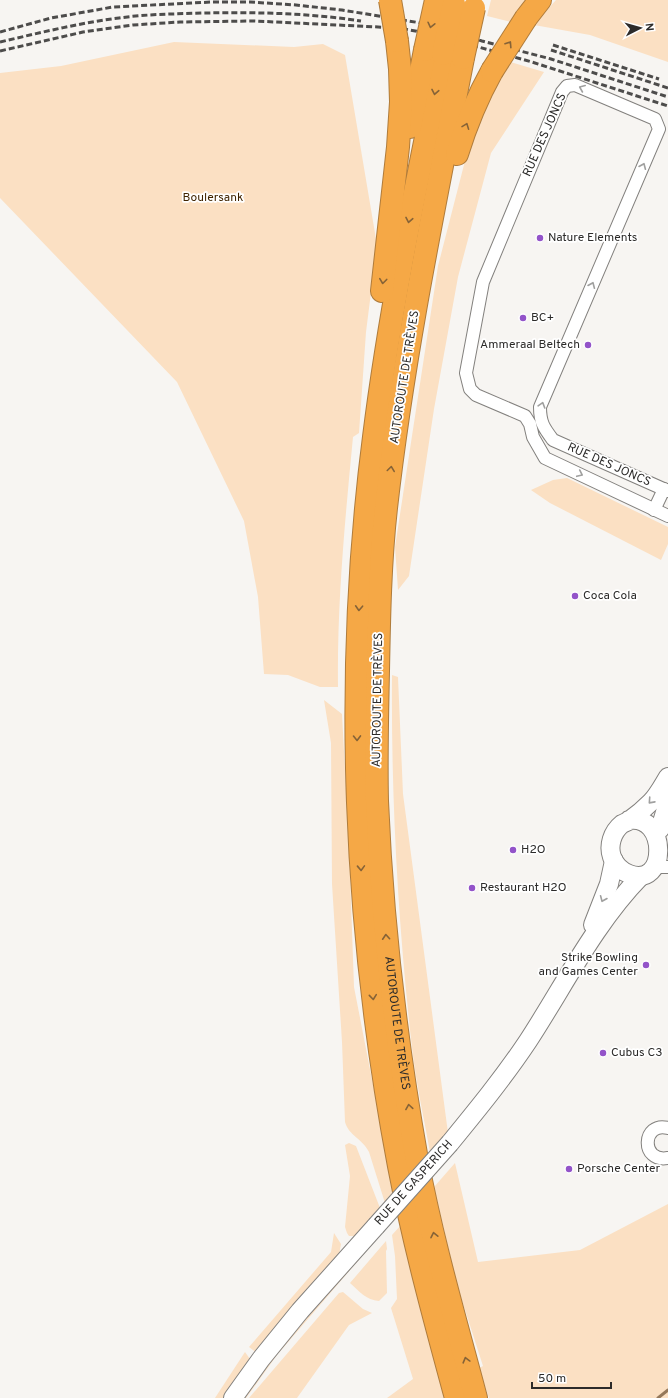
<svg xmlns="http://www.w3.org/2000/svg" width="668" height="1398" viewBox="0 0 668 1398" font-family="Overpass,sans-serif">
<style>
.green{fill:#fbe0c3}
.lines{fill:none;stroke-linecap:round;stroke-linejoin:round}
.stream{stroke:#95795b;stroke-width:3}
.street-casing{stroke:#83817e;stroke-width:14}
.secondary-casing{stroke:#83817e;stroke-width:20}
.highway-casing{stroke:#af7c3c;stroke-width:24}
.street{stroke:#fff;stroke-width:12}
.secondary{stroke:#fff;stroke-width:18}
.highway{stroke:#f5a846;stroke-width:22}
.rail{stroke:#4d4c4b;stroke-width:3;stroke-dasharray:6 3;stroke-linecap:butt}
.secondary-bridge-casing{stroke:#83817e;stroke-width:20;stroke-linecap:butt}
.highway-bridge-casing{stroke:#af7c3c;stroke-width:24;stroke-linecap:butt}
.secondary-bridge{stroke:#fff;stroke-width:18}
.highway-bridge{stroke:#f5a846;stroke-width:22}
.oneway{stroke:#866337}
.oneway2{stroke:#a0a09f}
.poi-dot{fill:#9353c9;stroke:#fff;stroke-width:1.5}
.labels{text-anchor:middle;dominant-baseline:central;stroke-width:3.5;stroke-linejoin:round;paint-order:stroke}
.street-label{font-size:12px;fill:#2c2b2a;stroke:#fff}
.park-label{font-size:12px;fill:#3f2400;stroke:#fff}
.poi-label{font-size:12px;fill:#2c2b2a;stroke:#fff;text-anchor:start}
</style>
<rect width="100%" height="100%" fill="#f7f5f2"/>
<!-- green -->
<g class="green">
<polygon points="491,0 526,0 511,22 487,16"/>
<polygon points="556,0 668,0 668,62 590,35 534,25"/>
<path d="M174,42L294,47L323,44L345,55L377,245L366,332L359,433L353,437C345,520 337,603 338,687H320L288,675L264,674L258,597L244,521L177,382L0,198V73L61,66Z"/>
<polygon points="504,60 544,72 491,153 458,277 434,409 409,576 398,590 395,547 438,266 475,122"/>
<polygon points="567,478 668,527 668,544 661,560 550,503 531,490 553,480"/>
<path d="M392,675L398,677L403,794L448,1133L430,1152C424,1118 416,1083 412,1048C398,924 391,799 392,675Z"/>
<path d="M324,700L342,714L349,845L354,987L394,1193L385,1203L369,1152C362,1138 349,1136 345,1122L342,1042L332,884L331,743Z"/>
<polygon points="349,1143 356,1146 380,1208 358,1236 349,1236 347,1233 345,1227 350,1176 345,1145"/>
<polygon points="455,1163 478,1262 580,1250 668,1204 668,1398 489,1398 479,1368 483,1366 457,1285 434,1187"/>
<polygon points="401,1225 444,1398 387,1398 413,1379 391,1308 397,1299 395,1256 392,1235"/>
<polygon points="334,1233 341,1244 339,1255 257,1353 249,1347 331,1252"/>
<polygon points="373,1239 375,1241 277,1355 246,1398 241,1398 267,1363"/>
<path d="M386,1241L387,1249L386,1251L387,1293L379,1301C366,1300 359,1291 350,1283Z"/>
<polygon points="343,1292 363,1309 372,1313 349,1325 297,1398 249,1398 339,1293"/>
<polygon points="245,1352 252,1362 225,1398 215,1398"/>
</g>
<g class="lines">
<!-- stream -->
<polyline class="stream" points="658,1398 668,1390"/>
<defs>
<g id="street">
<path d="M668,491L553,440C544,428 540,423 540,407L659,129L655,119L575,85L567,86L562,92L483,282L466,373L470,389L476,395L525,416L530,424L533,437L545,458L668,516"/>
<polyline points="654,510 664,489"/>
<polyline points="659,867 668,867"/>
<path d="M668,1128C642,1121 640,1163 668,1158"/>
</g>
<g id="secondary">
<path d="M629,820C668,814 668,889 629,874C621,871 615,865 612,857C608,846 612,832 622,824C624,823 627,822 630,820C637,815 645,808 651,802C658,795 663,785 668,777"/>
<polyline points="660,829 668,802"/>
<polyline points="593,925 609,884 614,861"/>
<path d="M450,1143C477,1110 504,1077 528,1041C564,986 594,924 641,876"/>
<polyline points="233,1398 261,1359 300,1311 376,1226"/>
</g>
<g id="highway">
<polyline points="526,18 540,0"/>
<path d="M443,54C417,181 390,308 374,437C343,677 354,929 399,1166C414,1244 435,1321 456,1398"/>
<path id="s1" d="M463,58C434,207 403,357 386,508C380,562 379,617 378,671C377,715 376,758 377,801C382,921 396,1042 417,1160C432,1240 455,1319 476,1398"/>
<polyline points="410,127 425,50"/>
<path d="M457,154C466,125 477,98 492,71"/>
<polyline points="382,291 398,147 401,102 400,69 397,41"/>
</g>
</defs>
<!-- street casing -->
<use href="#street" class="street-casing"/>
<!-- secondary casing -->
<use href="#secondary" class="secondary-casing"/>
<!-- highway casing -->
<use href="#highway" class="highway-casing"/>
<!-- street -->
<use href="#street" class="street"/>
<!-- secondary -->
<use href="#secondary" class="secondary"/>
<!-- highway -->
<use href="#highway" class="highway"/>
<!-- rail -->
<g class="rail">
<polyline points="0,32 51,18 113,7 212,2 250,2 296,5 342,10 421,23 482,41 551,59 668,97"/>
<path d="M0,42C39,33 79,23 119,18C147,14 175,14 204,13C256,12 309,13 361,21"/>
<polyline points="553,45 659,79"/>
<polyline points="551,50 668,88"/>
<polyline points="0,51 83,32 133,25 180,22 255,21 399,28 432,34 532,62 668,106"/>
</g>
<defs>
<polyline id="secondary-bridge" points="376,1226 450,1143"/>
<g id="highway-bridge">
<polyline points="390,0 397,41"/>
<polyline points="425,50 436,0"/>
<polyline points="443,54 454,4"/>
<polyline points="463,58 474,8"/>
<polyline points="492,71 526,18"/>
</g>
</defs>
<!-- secondary-bridge casing -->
<use href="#secondary-bridge" class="secondary-bridge-casing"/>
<!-- highway-bridge casing -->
<use href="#highway-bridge" class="highway-bridge-casing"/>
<!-- secondary-bridge -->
<use href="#secondary-bridge" class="secondary-bridge"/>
<!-- highway-bridge -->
<use href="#highway-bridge" class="highway-bridge"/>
</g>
<!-- one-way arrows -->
<defs><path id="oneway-chevron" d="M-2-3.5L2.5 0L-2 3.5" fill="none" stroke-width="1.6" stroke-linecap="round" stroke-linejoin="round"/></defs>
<g class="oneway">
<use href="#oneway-chevron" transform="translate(431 25) rotate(103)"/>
<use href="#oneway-chevron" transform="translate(509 44) rotate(-57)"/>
<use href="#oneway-chevron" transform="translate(435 92) rotate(101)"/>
<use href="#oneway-chevron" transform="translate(466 126) rotate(-69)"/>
<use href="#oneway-chevron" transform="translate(409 220) rotate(101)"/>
<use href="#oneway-chevron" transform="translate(383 281) rotate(97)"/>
<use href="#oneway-chevron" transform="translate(391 469) rotate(-82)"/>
<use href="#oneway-chevron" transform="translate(359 608) rotate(93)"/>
<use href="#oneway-chevron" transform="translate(357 738) rotate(89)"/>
<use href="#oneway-chevron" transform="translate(361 868) rotate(88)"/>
<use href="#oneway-chevron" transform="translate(386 937) rotate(-94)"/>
<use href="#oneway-chevron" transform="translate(373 997) rotate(84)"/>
<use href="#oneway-chevron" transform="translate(409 1107) rotate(-99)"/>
<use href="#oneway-chevron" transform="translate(434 1235) rotate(-102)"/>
<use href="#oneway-chevron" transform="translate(466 1360) rotate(-105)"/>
</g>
<g class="oneway2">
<use href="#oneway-chevron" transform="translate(582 88) rotate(-157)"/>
<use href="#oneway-chevron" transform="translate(643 166) rotate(-67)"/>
<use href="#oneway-chevron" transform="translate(592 285) rotate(-67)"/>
<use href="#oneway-chevron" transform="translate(542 405) rotate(-73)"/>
<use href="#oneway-chevron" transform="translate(580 474) rotate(25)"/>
<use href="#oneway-chevron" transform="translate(651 801) rotate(132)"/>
<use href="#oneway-chevron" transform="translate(603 899) rotate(113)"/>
</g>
<!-- markers -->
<g class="poi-dot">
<circle cx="540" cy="238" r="4"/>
<circle cx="523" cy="318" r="4"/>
<circle cx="588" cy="345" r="4"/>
<circle cx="575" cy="596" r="4"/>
<circle cx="513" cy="850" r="4"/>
<circle cx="472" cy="888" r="4"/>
<circle cx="646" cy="965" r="4"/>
<circle cx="603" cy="1053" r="4"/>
<circle cx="569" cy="1169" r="4"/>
</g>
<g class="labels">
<!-- street labels -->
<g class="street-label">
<text transform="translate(545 135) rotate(-66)">RUE DES JONCS</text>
<text transform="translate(405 377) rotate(-81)">AUTOROUTE DE TRÈVES</text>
<text transform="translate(609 465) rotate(24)">RUE DES JONCS</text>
<text transform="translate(378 700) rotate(-89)">AUTOROUTE DE TRÈVES</text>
<text stroke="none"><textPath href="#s1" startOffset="973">AUTOROUTE DE TRÈVES</textPath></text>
<text transform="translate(414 1183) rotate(-48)">RUE DE GASPERICH</text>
</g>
<!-- park labels -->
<g class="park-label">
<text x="213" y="198">Boulersank</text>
</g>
<!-- poi labels -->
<g class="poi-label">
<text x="548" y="238">Nature Elements</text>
<text x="531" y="318">BC+</text>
<text x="580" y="345" text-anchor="end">Ammeraal Beltech</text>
<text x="583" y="596">Coca Cola</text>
<text x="521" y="850">H2O</text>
<text x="480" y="888">Restaurant H2O</text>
<text x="638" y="958" text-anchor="end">Strike Bowling<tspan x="638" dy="14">and Games Center</tspan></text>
<text x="611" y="1053">Cubus C3</text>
<text x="577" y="1169">Porsche Center</text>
</g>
</g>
<!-- north arrow -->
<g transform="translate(640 28) rotate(84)" stroke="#ffffff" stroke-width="3" paint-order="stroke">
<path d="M0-3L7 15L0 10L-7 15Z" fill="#2c2b2a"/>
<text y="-6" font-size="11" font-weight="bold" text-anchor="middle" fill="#2c2b2a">N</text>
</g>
<!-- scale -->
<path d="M532 1382v6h79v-6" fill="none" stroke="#2c2b2a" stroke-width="2"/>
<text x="538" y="1382" font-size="12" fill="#2c2b2a" stroke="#ffffff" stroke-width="3" paint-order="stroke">50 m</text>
</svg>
